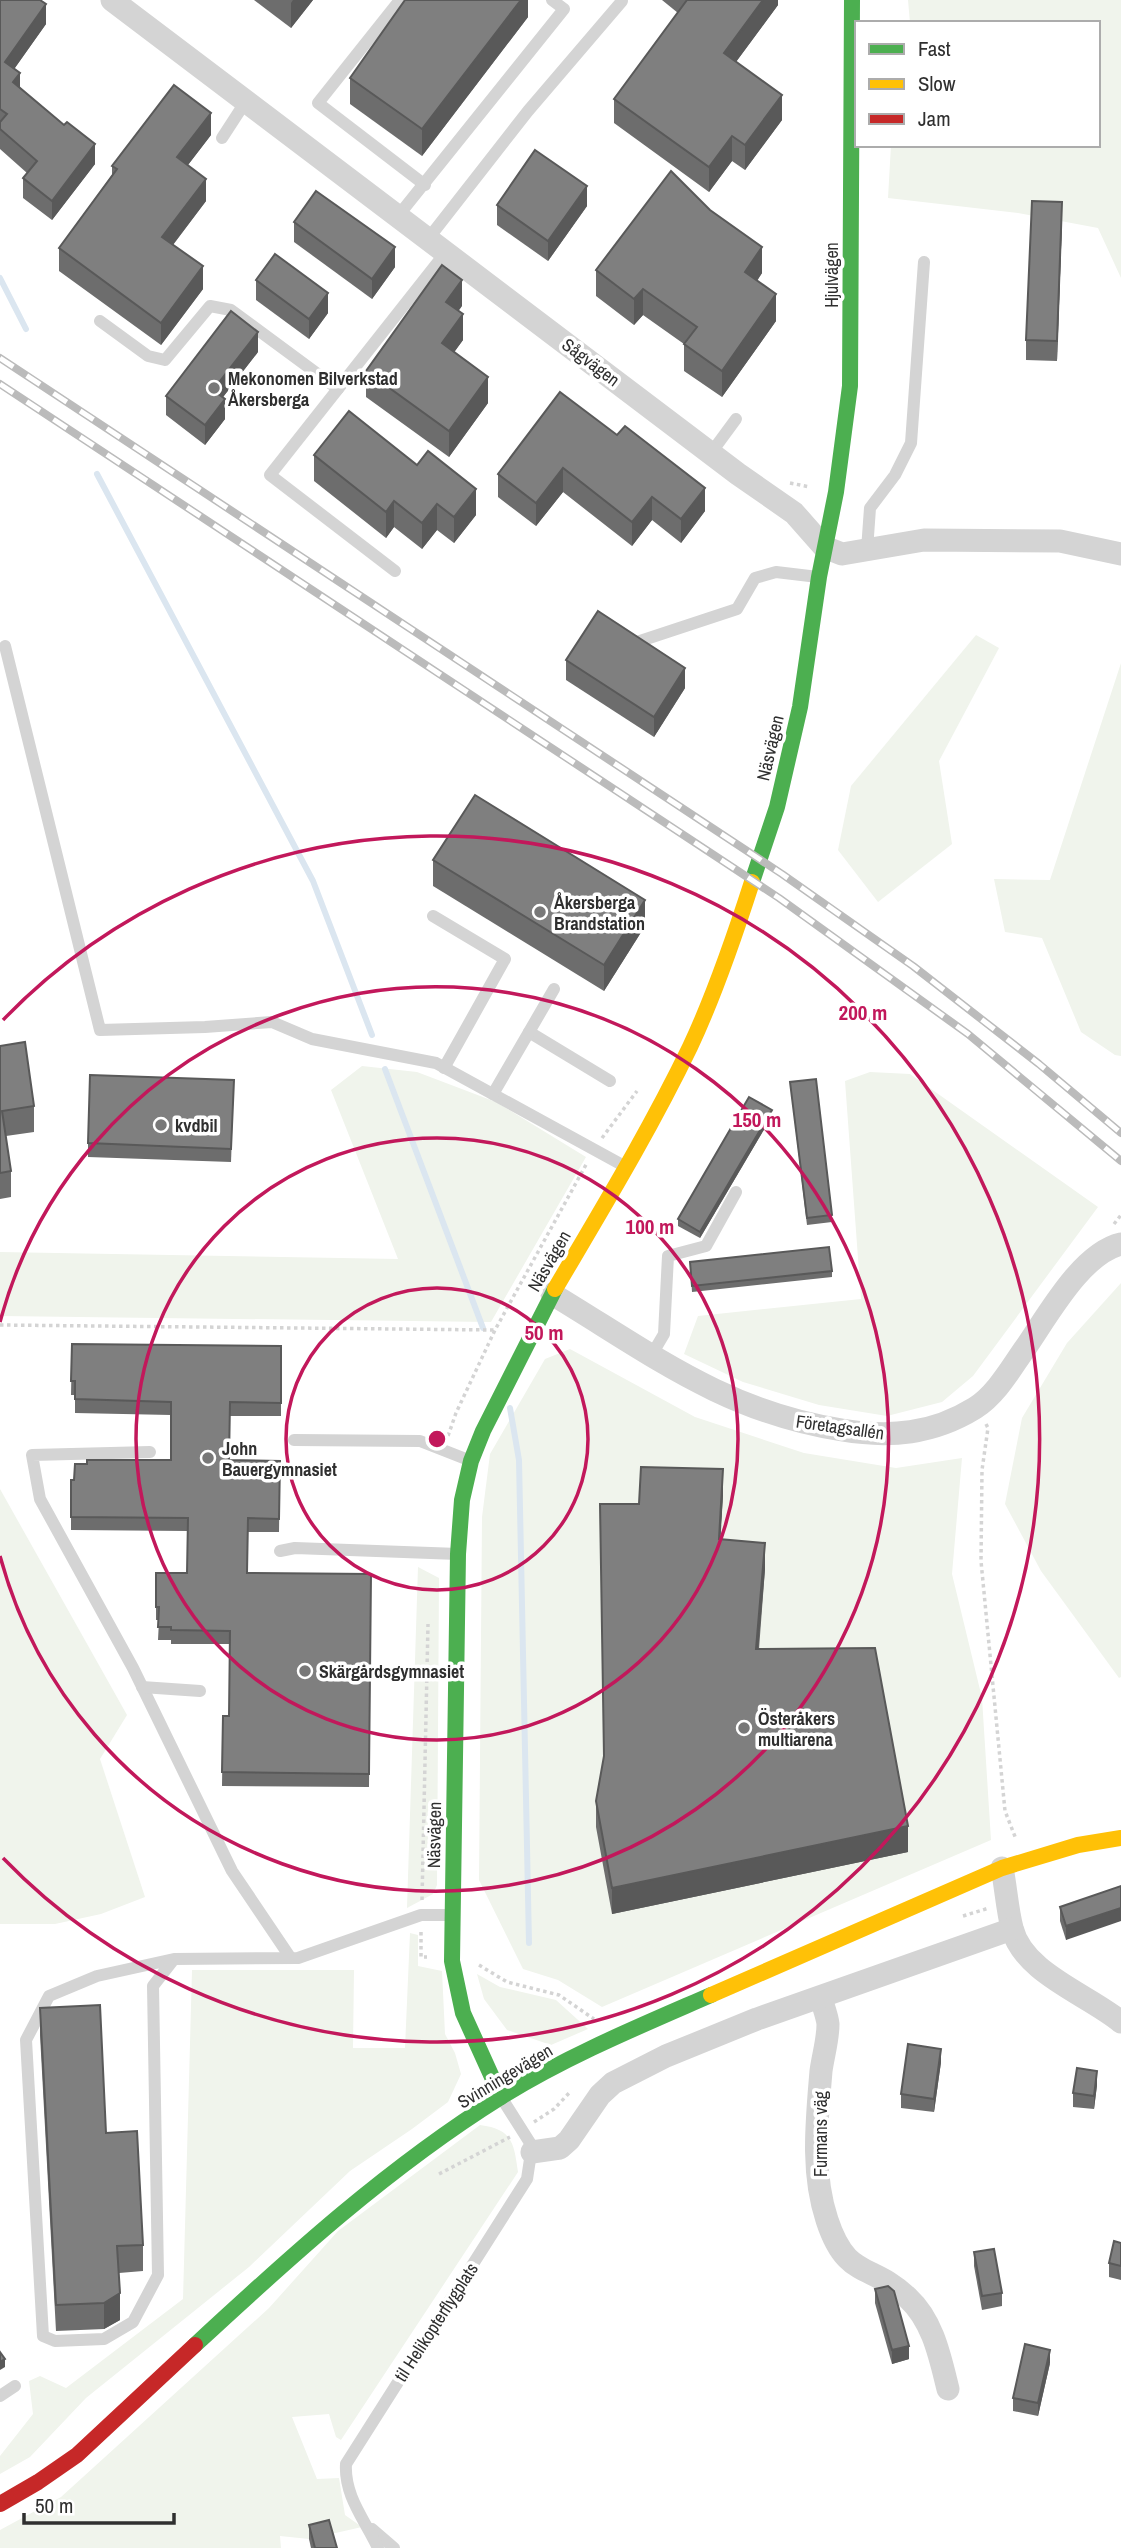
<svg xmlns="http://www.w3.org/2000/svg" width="1121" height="2548" viewBox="0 0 1121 2548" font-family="'Archivo Narrow',sans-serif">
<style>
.green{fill:#f0f4ec}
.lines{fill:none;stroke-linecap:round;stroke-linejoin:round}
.stream{stroke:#dbe6f0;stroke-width:6}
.path{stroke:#d4d4d4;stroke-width:3.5;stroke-dasharray:3.5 3.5;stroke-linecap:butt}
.lane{stroke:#d4d4d4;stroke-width:12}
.street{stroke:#d4d4d4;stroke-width:23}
.fast{stroke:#4caf50;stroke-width:16}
.slow{stroke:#ffc107;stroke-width:16}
.jam{stroke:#c62828;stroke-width:16}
.rail-casing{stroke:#bbb;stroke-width:8}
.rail{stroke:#fff;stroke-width:5;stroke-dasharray:16;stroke-linecap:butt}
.wall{fill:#6d6d6d}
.shaded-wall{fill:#595959}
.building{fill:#7f7f7f;stroke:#595959;stroke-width:2}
.ring{fill:none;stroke:#c2185b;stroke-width:3.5}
.poi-dot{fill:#787878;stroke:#fff;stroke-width:2.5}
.labels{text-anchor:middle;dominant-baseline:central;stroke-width:7;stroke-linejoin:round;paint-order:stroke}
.street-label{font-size:18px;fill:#2f2f2f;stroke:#fff}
.poi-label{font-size:18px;font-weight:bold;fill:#2f2f2f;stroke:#fff;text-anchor:start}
.centre{fill:#c2185b;stroke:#fff;stroke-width:3.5}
.ring-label{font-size:21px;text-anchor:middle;font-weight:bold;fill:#c2185b;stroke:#fff;stroke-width:7;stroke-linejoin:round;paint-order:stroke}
</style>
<rect width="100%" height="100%" fill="#fff"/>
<!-- green -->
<g class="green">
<polygon points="908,0 1121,0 1121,278 1098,228 1018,213 888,198 891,145 1098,145 1098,23 910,23"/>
<polygon points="976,635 999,648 939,761 952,844 878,902 838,850 851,786"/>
<polygon points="1121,663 1121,1056 1115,1055 1081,1032 1042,938 1005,932 994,879 1050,880"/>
<polygon points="362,1066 417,1072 496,1102 586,1157 491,1322 0,1316 0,1252 398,1259 331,1090"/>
<polygon points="870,1072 910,1074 1098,1207 973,1376 942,1402 887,1416 819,1405 743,1382 684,1354 698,1316 861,1299 845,1081"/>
<polygon points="1121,1283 1121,1677 1119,1678 1041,1571 1005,1504 1022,1418 1067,1343"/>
<polygon points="570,1349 695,1417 804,1453 896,1468 962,1458 952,1574 982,1698 991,1840 602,2007 558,1980 523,1969 479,1880 482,1517 490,1454 545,1359"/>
<polygon points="0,1489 127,1715 100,1759 145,1897 101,1914 55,1924 0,1924"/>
<polygon points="418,1567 439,1578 437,1885 433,1894 407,1908"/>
<polygon points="410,1933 418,1935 418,1966 442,1971 445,2034 455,2053 461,2074 448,2102 412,2129 350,2171 249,2267 86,2398 30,2457 0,2474 0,2456 33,2414 29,2381 40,2376 66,2388 183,2299 192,1970 354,1970 353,2048 405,2048"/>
<polygon points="477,1974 500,1987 556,2000 588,2029 551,2045 507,2030 484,1999"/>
<path d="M480,2125C513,2129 514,2144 518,2172L341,2440L336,2437L329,2414L292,2417L317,2479L339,2478L345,2515L362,2527L309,2539L280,2536L281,2548H0V2530L61,2497L269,2308L338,2231Z"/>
</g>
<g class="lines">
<!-- stream -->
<g class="stream">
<polyline points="0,278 26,329"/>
<polyline points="97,474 313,881 372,1035"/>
<polyline points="385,1069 483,1328"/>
<polyline points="510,1408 519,1460 529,1943"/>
</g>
<!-- path -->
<g class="path">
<polyline points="790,483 810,487"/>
<polyline points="602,1138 637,1091"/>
<polyline points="1114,1224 1121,1215"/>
<polyline points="0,1325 495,1330"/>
<polyline points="986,1424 988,1428 982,1470 981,1561 1005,1811 1016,1839"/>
<polyline points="448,1436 456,1413 495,1330 587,1163"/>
<polyline points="422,1900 428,1624"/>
<polyline points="963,1916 989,1908"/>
<polyline points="421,1932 421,1957 427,1957"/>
<polyline points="479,1965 507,1982 559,1995 594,2019"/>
<polyline points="534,2122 554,2109 571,2091"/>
<polyline points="439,2174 510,2137"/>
</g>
<!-- lane -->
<g class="lane">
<polyline points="400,0 318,103 425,185"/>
<polyline points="222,138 246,101"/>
<polyline points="398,216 564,9 552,0"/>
<polyline points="428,239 528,111 622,1"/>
<polyline points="100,321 148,356 165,360 210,306 231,310 338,389"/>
<polyline points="711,453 736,419"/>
<polyline points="867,550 870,508 895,475 911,443 924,262"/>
<polyline points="395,571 270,475 446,252"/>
<polyline points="637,642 737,609 755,578 776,572 818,577"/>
<polyline points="5,646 100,1030 205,1027 272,1022 312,1039 436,1063 626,1167"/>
<polyline points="433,916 505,959 444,1068"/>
<polyline points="529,1032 610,1081"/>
<polyline points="493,1094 554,989"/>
<polyline points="651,1356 664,1334 668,1256 706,1246 736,1192"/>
<polyline points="294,1440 420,1441 471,1461"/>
<polyline points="150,1452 32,1455 40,1499 133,1668 232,1871 290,1957"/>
<polyline points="280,1551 295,1548 458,1554"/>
<polyline points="142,1687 200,1691"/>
<polyline points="174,1959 97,1976 49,1996 26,2040 43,2336 55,2341 104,2339 133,2322 158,2275 153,1986 174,1959 298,1958 421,1915 452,1915"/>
<polyline points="0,2396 15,2386"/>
<polyline points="372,2529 394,2548"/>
<path d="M378,2548C365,2520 344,2496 346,2464L527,2179L532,2146L501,2097"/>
</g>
<!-- street -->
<g class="street">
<polyline points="112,0 738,474 794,513 824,547 842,554 924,540 1060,541 1121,554"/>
<path d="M552,1294C650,1353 725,1412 842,1430C890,1438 933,1434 975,1408C997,1394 1011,1368 1026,1347C1048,1315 1082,1253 1121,1244"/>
<path d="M1002,1868C1006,1888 1007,1908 1012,1928C1023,1973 1087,1994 1121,2022"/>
<path d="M821,1998C823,2006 827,2015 828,2024C828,2040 823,2056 821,2071C817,2120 811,2172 827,2220C847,2281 871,2262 908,2298C933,2321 940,2357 948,2389"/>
<polyline points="532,2152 560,2148 569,2140 600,2095 613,2083 666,2056 757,2019 1012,1929"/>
</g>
<!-- fast -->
<g class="fast">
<polyline points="752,882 777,807 800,707 819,577 836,492 850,386 852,0"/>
<polyline points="501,2097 463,2013 452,1961 458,1554 462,1500 471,1461 483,1431 555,1289"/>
<path d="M195,2345C291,2256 389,2167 501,2097C567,2056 640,2026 711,1995"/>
</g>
<!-- slow -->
<g class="slow">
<path d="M555,1289C602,1209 650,1130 690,1047C715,994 734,938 752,882"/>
<polyline points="711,1995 1002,1868 1078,1845 1121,1838"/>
</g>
<!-- jam -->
<polyline class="jam" points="0,2504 38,2482 77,2455 195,2345"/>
<defs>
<g id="rail">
<polyline points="0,358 782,874 913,966 1039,1064 1121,1133"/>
<polyline points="0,384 779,898 968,1034 1121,1161"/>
</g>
</defs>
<!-- rail casing -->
<use href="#rail" class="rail-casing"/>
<!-- rail -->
<use href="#rail" class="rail"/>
</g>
<!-- wall -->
<g class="wall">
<polygon points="0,0 46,24 14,69 20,88 95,164 52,220 23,198 23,178 27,173 0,149"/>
<polygon points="254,0 313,0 291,28"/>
<polygon points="528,0 528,17 422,156 350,104 350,78"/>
<polygon points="662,0 778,0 778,5 736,62 782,120 745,170 732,161 709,192 614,123 614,99 678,13"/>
<polygon points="211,135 188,165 206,201 173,245 203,289 161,345 59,271 59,248 112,175 112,166"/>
<polygon points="497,205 587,206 548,261 497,225"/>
<polygon points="294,222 395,267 372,299 294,242"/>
<polygon points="1062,222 1057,361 1026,360 1026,340"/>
<polygon points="596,270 762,273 757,281 776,321 722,397 684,371 684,344 643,315 634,325 596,296"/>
<polygon points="256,280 328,313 309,339 256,300"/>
<polygon points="462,306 458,311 463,340 454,352 488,403 449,457 366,397 366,371"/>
<polygon points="258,352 223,397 225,419 205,445 166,415 166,396"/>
<polygon points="560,392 705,511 681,543 652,520 632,546 563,492 536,526 498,497 498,474"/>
<polygon points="314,455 476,515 454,543 437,530 422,549 394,527 386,538 314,481"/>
<polygon points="566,660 685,688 654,737 566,680"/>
<polygon points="433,860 645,926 604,991 433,886"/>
<polygon points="0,1046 34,1106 34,1132 6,1136 11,1171 11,1197 0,1199"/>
<polygon points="234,1080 231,1162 88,1157 88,1143"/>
<polygon points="790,1082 832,1215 832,1222 807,1225"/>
<polygon points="772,1116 700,1238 678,1226 678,1219"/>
<polygon points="690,1262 832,1271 832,1277 692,1292"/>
<polygon points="72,1344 281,1346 281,1416 230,1416 229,1460 280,1461 279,1532 248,1532 247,1573 371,1574 369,1787 222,1786 223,1716 229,1716 229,1644 171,1644 171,1640 158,1640 159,1620 156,1620 156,1573 187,1573 188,1531 71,1530 71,1480 74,1480 87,1464 171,1460 171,1415 75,1413 75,1395 71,1395"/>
<polygon points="723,1495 720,1539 765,1569 759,1649 908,1852 612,1914 596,1827 596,1801 604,1758 639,1504"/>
<polygon points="1121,1886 1066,1940 1060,1921 1060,1907"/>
<polygon points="40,2008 143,2245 143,2271 119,2273 120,2320 104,2329 56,2331 40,2035"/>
<polygon points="941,2062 934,2112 901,2108 901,2094"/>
<polygon points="1097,2085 1094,2109 1073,2107 1073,2093"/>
<polygon points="1121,2243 1121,2280 1109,2277 1109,2263"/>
<polygon points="974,2252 1002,2293 1002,2306 982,2310 974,2266"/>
<polygon points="875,2289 909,2359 892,2364 875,2303"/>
<polygon points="1050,2363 1038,2416 1013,2411 1013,2398"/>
<polygon points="309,2525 337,2548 311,2548 309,2539"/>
</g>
<!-- shaded-wall -->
<g class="shaded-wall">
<polygon points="293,0 313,0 291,28 291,3"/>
<polygon points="521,0 528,0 528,17 422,156 422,129"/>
<polygon points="763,0 778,0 778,5 724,78 724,53"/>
<polygon points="46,4 46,24 5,82 5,62"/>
<polygon points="20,73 20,93 13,82"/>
<polygon points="782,95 782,120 745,170 745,145"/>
<polygon points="211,113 211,135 177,179 177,157"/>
<polygon points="732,136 732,161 709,192 709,167"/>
<polygon points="95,144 95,164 52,220 52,201"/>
<polygon points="206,179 206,201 162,259 162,237"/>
<polygon points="587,186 587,206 548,261 548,241"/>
<polygon points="1062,202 1062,222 1057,361 1057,341"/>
<polygon points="395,247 395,267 372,299 372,279"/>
<polygon points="762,247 762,273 745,298 745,272"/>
<polygon points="203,266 203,289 161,345 161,323"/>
<polygon points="462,280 462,306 446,328 446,302"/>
<polygon points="643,289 643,315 634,325 634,299"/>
<polygon points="328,293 328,313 309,339 309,319"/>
<polygon points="776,294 776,321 722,397 722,371"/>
<polygon points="463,314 463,340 442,369 442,343"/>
<polygon points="258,332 258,352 213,410 213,390"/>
<polygon points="488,377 488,403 449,457 449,431"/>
<polygon points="225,399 225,419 205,445 205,425"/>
<polygon points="563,468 563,492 536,526 536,503"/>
<polygon points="705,488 705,511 681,543 681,519"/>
<polygon points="476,489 476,515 454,543 454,517"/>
<polygon points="652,497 652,520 632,546 632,522"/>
<polygon points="394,501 394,527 386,538 386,512"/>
<polygon points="437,504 437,530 422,549 422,523"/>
<polygon points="685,668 685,688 654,737 654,717"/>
<polygon points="645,900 645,926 604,991 604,965"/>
<polygon points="772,1110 772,1116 700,1238 700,1232"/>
<polygon points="723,1469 723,1495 719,1565 719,1539"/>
<polygon points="765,1543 765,1569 756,1675 756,1649"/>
<polygon points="908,1826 908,1852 612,1914 612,1888"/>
<polygon points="1121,1908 1121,1921 1066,1940 1066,1926"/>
<polygon points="941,2049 941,2062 934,2112 934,2099"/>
<polygon points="1097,2071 1097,2085 1094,2109 1094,2096"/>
<polygon points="120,2293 120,2320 104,2329 104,2303"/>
<polygon points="909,2346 909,2359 892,2364 892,2350"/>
<polygon points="1050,2350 1050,2363 1038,2416 1038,2403"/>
<polygon points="5,2359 5,2367 0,2370 0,2362"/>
</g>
<!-- building -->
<g class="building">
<polygon points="0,0 40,0 46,4 5,62 20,73 13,82 64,125 67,122 95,144 52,201 23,178 37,161 0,129 0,122 7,114 0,109"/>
<polygon points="405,0 521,0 422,129 350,78"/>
<polygon points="687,0 763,0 724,53 782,95 745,145 732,136 709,167 614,99"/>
<polygon points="174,85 211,113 177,157 206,179 162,237 203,266 161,323 59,248 117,169 112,166"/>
<polygon points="535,150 587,186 548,241 497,205"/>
<polygon points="671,171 710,210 762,247 745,272 776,294 722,371 684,344 697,327 643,289 634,299 596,270"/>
<polygon points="316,191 395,247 372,279 294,222"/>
<polygon points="1032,201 1062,202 1057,341 1026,340"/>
<polygon points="275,254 328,293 309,319 256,280"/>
<polygon points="442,265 462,280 446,302 463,314 442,343 488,377 449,431 366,371"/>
<polygon points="231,311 258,332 213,390 225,399 205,425 166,396"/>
<polygon points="560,392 617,435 625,426 705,488 681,519 652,497 632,522 563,468 536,503 498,474"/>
<polygon points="349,411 417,465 428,451 476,489 454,517 437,504 422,523 394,501 386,512 314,455"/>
<polygon points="598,611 685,668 654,717 566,660"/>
<polygon points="475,795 645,900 604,965 433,860"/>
<polygon points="25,1042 34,1106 2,1111 11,1171 0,1173 0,1046"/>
<polygon points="90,1075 234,1080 231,1149 88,1143"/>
<polygon points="816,1079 832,1215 807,1218 790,1082"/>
<polygon points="749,1097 772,1110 700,1232 678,1219"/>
<polygon points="829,1247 832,1271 692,1286 690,1262"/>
<polygon points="72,1344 281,1346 281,1403 230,1402 229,1460 280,1461 279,1519 248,1518 247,1573 371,1574 369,1774 222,1772 223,1716 229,1716 230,1631 171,1630 171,1627 158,1627 159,1607 156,1607 156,1573 187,1573 188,1518 71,1517 71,1480 74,1480 75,1464 87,1464 87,1460 171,1460 171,1402 75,1399 75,1381 71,1381"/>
<polygon points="641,1467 723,1469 719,1539 765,1543 756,1649 875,1648 908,1826 612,1888 596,1801 604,1756 600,1504 639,1504"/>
<polygon points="1121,1886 1121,1908 1066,1926 1060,1907"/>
<polygon points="100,2005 106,2133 137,2131 143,2245 117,2246 120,2293 104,2303 56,2305 40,2008"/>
<polygon points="908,2044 941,2049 934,2099 901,2094"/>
<polygon points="1077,2068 1097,2071 1094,2096 1073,2093"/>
<polygon points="1114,2241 1121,2243 1121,2266 1109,2263"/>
<polygon points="994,2249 1002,2293 982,2296 974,2252"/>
<polygon points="888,2286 894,2291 909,2346 892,2350 875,2289"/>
<polygon points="1025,2344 1050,2350 1038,2403 1013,2398"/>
<polygon points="0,2352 5,2359 0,2362"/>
<polygon points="329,2520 337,2548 315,2548 309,2525"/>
</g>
<!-- distance rings -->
<g class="ring">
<circle cx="437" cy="1439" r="151"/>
<circle cx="437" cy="1439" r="301"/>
<path d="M0 1322A452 452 0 1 1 0 1556"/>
<path d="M3 1020A603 603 0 1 1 3 1858"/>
</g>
<!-- markers -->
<g class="poi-dot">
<circle cx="214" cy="388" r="7"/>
<circle cx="540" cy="912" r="7"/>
<circle cx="161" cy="1125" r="7"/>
<circle cx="208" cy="1458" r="7"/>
<circle cx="305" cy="1671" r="7"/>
<circle cx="744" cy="1728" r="7"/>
</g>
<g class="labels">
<!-- street labels -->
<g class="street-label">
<text transform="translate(831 275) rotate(-90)">Hjulvägen</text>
<text transform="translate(591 362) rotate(37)">Sågvägen</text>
<text transform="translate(770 748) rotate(-77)">Näsvägen</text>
<text transform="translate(549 1261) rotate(-60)">Näsvägen</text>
<text transform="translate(840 1427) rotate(8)">Företagsallén</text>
<text transform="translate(434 1835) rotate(-89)">Näsvägen</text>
<text transform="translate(505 2076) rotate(-31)">Svinningevägen</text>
<text transform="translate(820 2134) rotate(-90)">Furmans väg</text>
<text transform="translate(436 2322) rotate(-57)">til Helikopterflygplats</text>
</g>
<!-- poi labels -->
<g class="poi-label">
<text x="228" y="378">Mekonomen Bilverkstad<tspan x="228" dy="21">Åkersberga</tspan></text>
<text x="554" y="902">Åkersberga<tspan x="554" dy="21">Brandstation</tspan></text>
<text x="175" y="1125">kvdbil</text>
<text x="222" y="1448">John<tspan x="222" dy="21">Bauergymnasiet</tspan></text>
<text x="319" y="1671">Skärgårdsgymnasiet</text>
<text x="758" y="1718">Österåkers<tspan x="758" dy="21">multiarena</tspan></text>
</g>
</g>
<circle cx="437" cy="1439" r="10" class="centre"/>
<g class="ring-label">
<text x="863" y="1020">200 m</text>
<text x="757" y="1127">150 m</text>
<text x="650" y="1234">100 m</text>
<text x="544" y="1340">50 m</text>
</g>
<!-- legend -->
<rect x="855" y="21" width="245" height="126" fill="#ffffff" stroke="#acacac" stroke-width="2"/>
<rect x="869" y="44" width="35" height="10" fill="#4caf50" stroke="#acacac" stroke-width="2"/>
<text x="918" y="56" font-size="21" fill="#2f2f2f">Fast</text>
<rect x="869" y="79" width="35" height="10" fill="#ffc107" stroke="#acacac" stroke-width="2"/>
<text x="918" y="91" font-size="21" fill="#2f2f2f">Slow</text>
<rect x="869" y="114" width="35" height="10" fill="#c62828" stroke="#acacac" stroke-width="2"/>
<text x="918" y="126" font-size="21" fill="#2f2f2f">Jam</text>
<!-- scale -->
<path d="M24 2513v10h150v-10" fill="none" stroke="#2f2f2f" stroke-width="3.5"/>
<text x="35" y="2513" font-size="21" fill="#2f2f2f" stroke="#ffffff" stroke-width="5" paint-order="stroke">50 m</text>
</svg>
